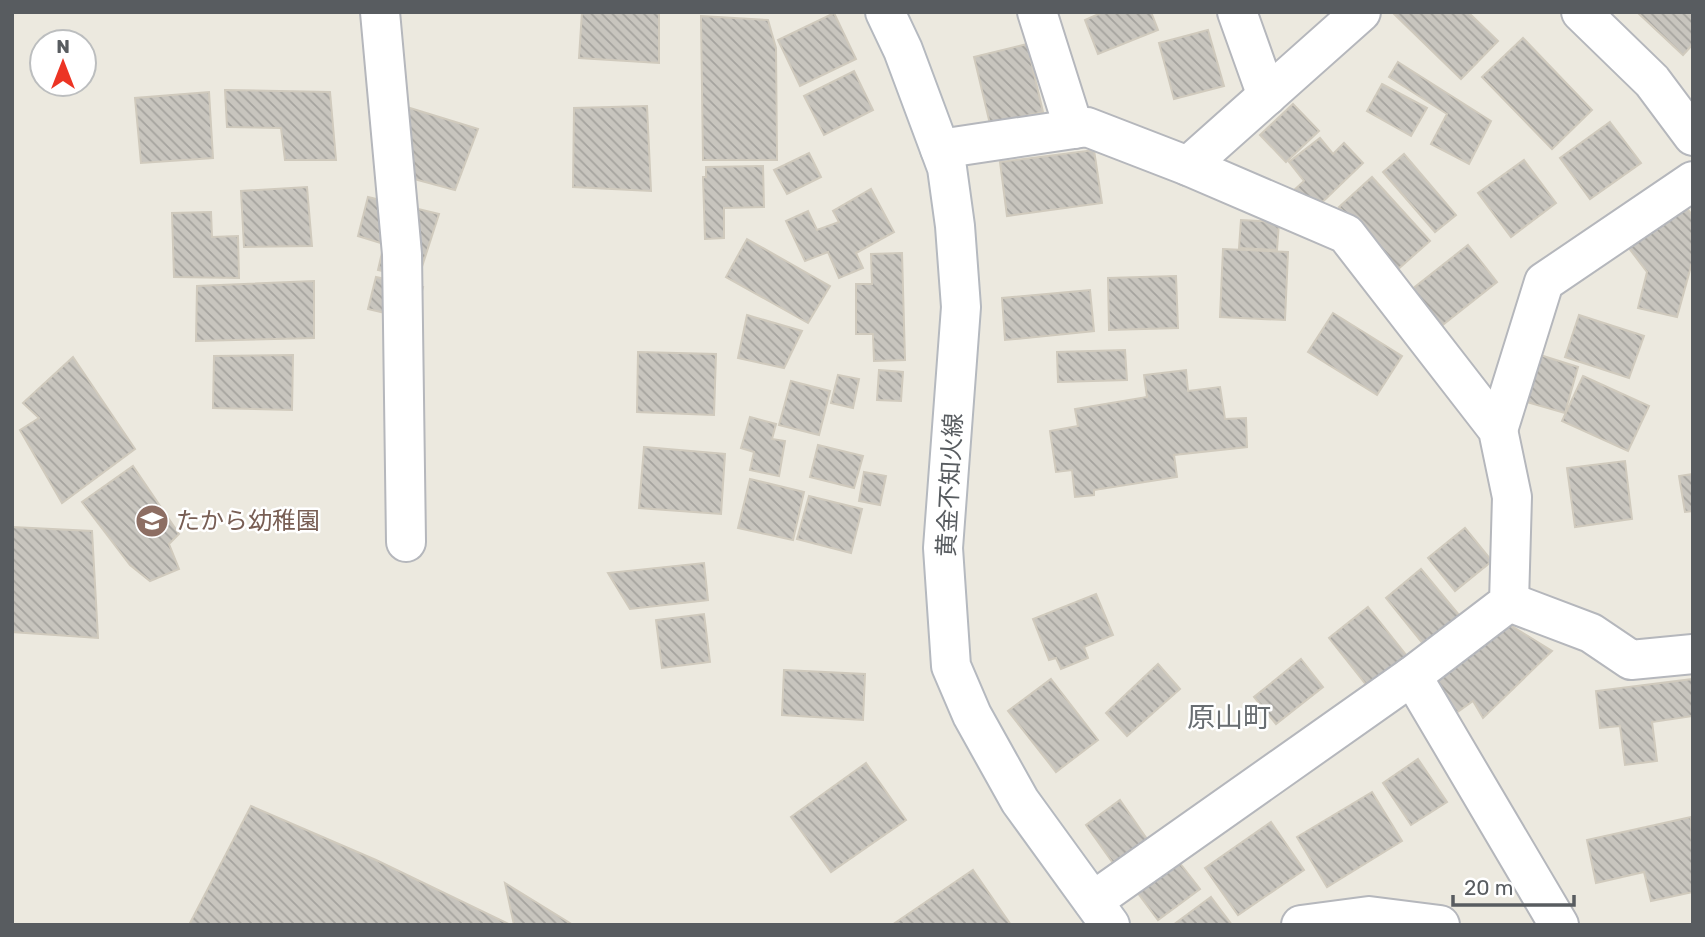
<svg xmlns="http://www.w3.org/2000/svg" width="1705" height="937" viewBox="0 0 1705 937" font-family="Rubik,'Noto Sans JP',sans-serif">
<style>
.building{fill:url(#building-back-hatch);stroke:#d0cabd;stroke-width:2}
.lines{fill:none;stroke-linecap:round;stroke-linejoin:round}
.street-casing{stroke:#b5b7bc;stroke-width:42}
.secondary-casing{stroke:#b5b9bf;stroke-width:42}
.street{stroke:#fff;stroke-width:38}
.secondary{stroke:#fff;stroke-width:38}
.labels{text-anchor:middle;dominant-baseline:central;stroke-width:5;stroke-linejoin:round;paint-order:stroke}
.street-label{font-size:24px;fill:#585c60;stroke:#fff}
.education-label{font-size:24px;fill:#785e54;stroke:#fff;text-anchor:start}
.quarter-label{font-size:28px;fill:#696e72;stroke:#fff}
</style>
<defs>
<pattern id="building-back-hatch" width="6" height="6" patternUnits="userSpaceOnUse" patternTransform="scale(1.75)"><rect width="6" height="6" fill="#c8c5be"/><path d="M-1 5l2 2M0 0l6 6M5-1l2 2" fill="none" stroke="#a5a39e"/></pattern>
</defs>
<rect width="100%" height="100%" fill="#ece9df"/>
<!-- building -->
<g class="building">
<polygon points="582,12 659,12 659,63 579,58"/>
<polygon points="1103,12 1151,12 1158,30 1098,54 1085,20"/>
<polygon points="1392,12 1468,12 1498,41 1461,79"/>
<polygon points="1637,12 1693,12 1693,44 1683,55"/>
<polygon points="834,13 856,59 800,86 778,40"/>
<polygon points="701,16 768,20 776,48 777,160 703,160"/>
<polygon points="1208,30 1224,86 1174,99 1159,43"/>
<polygon points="1523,38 1592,110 1552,149 1482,77"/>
<polygon points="1027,44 1043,112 990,124 974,57"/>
<polygon points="1398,62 1491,121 1469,164 1431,144 1447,114 1389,77"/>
<polygon points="854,71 873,110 824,135 804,96"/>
<polygon points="1382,84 1427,108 1411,136 1367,111"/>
<polygon points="225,90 330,92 336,160 285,160 281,128 227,127"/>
<polygon points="209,92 213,158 141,163 135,98"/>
<polygon points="397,104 478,129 455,190 377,169"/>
<polygon points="1293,104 1319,131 1286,162 1260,135"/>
<polygon points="647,106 651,191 573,187 574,108"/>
<polygon points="1610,122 1641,163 1590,199 1560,158"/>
<polygon points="1320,138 1333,154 1344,143 1363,163 1312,212 1293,191 1304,181 1289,162"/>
<polygon points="1094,150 1102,203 1007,216 1000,162"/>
<polygon points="809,153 821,177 787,194 774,170"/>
<polygon points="1404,154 1456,215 1435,232 1383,172"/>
<polygon points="1524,160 1556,203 1511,237 1478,193"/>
<polygon points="763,166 764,207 724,208 724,238 705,239 703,177 706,177 706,167"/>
<polygon points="1372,177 1430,241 1397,270 1339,207"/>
<polygon points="307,187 312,246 244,247 241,191"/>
<polygon points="871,189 894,232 856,253 863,268 839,278 828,252 805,261 786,221 808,211 817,230 839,222 833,211"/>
<polygon points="368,197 439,214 418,279 378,270 384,244 358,236"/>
<polygon points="1678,197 1693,216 1693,259 1677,317 1638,308 1647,272 1622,239"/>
<polygon points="211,212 212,237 238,236 239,278 174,277 172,213"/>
<polygon points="1241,220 1279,222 1277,250 1239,248"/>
<polygon points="747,239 830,286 808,323 726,277"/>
<polygon points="1468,245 1497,282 1440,327 1411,290"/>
<polygon points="1223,249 1288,252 1285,320 1220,317"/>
<polygon points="902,253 905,360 874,361 873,334 856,334 856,284 872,284 871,254"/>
<polygon points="1176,276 1178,328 1109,330 1108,278"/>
<polygon points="376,277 423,287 415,320 368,309"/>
<polygon points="314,281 314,338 196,341 197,286"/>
<polygon points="1090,290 1094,331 1005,340 1002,298"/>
<polygon points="1333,313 1402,356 1377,395 1308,352"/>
<polygon points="747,315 802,331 784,368 738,358"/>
<polygon points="1579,315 1644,336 1629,378 1565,357"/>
<polygon points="1125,350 1127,380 1058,382 1057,352"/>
<polygon points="638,352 716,354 714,415 637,412"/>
<polygon points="1537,354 1578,367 1565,413 1523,401"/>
<polygon points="293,355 292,410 213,408 214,356"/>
<polygon points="73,357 135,449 62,503 20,430 39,418 23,403"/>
<polygon points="879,370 903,372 901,401 877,400"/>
<polygon points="1186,370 1188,391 1220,387 1225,419 1246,418 1247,447 1174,455 1177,477 1094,490 1094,495 1075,497 1072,470 1056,472 1050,431 1078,426 1075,409 1147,397 1144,375"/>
<polygon points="838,375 859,379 853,408 831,403"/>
<polygon points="1583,376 1649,406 1628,451 1562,421"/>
<polygon points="791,381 830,391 819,435 779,425"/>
<polygon points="750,417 776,424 772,439 785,441 779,476 750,470 754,452 741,448"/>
<polygon points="818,445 863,456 854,488 810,477"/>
<polygon points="644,447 725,454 721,514 639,508"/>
<polygon points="1625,461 1632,519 1575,527 1567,468"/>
<polygon points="133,466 179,534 169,544 179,569 150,581 130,565 82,502"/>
<polygon points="864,472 886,476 880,505 859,501"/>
<polygon points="1693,474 1693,511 1685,512 1679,476"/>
<polygon points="750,479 804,492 793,540 738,528"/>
<polygon points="809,496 862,509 851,553 797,539"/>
<polygon points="12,527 92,531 98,638 12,632"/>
<polygon points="1465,528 1492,561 1455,591 1428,558"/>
<polygon points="704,563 708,600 630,609 608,573"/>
<polygon points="1421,569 1460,616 1424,645 1386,598"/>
<polygon points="1096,594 1113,635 1084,647 1088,658 1061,669 1056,658 1049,660 1033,619"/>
<polygon points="1368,607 1407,656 1368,687 1329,638"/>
<polygon points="704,614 710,662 662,668 656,620"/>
<polygon points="1507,623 1552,651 1483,718 1473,701 1445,721 1428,687"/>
<polygon points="1301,659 1323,687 1276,724 1254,697"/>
<polygon points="1158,664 1180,689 1127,736 1106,713"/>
<polygon points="784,670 865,674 863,720 782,715"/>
<polygon points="1051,679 1098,740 1056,772 1008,711"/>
<polygon points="1693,679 1693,716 1652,722 1657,761 1625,765 1620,726 1600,728 1596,691"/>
<polygon points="1418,759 1447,802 1411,825 1383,783"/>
<polygon points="866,763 906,820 831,872 791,817"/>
<polygon points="1372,792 1402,841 1327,887 1297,837"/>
<polygon points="1120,800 1147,839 1113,863 1086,825"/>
<polygon points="251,806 376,860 511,925 189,925"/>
<polygon points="1691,817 1693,892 1651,901 1644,872 1596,883 1587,840"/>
<polygon points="1271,822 1304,870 1238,915 1205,868"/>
<polygon points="1175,857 1200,889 1158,920 1134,888"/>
<polygon points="973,870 1011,925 892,925"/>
<polygon points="505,883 573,925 514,925"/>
<polygon points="1211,897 1232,925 1173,925"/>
</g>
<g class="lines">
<defs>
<g id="street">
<polyline points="380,12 402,254 406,542"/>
<polyline points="1037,12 1074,129"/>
<polyline points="1237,12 1267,96"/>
<polyline points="1581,12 1652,81 1693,136"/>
<polyline points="940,149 1087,127 1188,166 1346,234 1498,430 1512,497 1509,602 1412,676 1093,901"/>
<polyline points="1188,166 1361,12"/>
<polyline points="1498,430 1544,282 1693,181"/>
<polyline points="1509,602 1591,633 1631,660 1693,654"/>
<polyline points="1412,676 1559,925"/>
<polyline points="1301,925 1369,916 1440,925"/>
</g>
<polyline id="secondary" points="885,12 903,50 947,168 955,226 961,307 943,548 951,666 972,715 1020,801 1110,925"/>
</defs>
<!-- street casing -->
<use href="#street" class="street-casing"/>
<!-- secondary casing -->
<use href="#secondary" class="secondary-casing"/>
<!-- street -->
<use href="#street" class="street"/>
<!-- secondary -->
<use href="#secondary" class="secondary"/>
</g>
<!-- icons -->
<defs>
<symbol id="school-disc" viewBox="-11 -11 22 22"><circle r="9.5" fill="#8d6e63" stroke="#fff"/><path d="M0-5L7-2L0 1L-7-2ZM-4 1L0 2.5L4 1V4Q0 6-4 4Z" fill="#fff"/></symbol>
</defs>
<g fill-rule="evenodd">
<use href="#school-disc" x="133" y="502" width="38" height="38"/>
</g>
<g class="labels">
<!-- street labels -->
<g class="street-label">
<text transform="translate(950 485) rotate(-87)">黄金不知火線</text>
</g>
<!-- education labels -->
<g class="education-label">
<text x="176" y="521">たから幼稚園</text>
</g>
<!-- quarter labels -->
<g class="quarter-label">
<text x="1229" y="717">原山町</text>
</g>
</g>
<!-- border -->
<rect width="1705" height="937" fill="none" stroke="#585c60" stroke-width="28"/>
<!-- north arrow -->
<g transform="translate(63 63)"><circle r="33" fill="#ffffff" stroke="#bcbebf" stroke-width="2"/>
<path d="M0-5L12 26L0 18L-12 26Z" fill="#ec3424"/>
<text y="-10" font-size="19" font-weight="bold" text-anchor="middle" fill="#585c60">N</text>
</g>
<!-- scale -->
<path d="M1453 895v10h121v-10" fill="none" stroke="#585c60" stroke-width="3.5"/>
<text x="1464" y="895" font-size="21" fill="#585c60" stroke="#ffffff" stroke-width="5" paint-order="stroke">20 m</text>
</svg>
